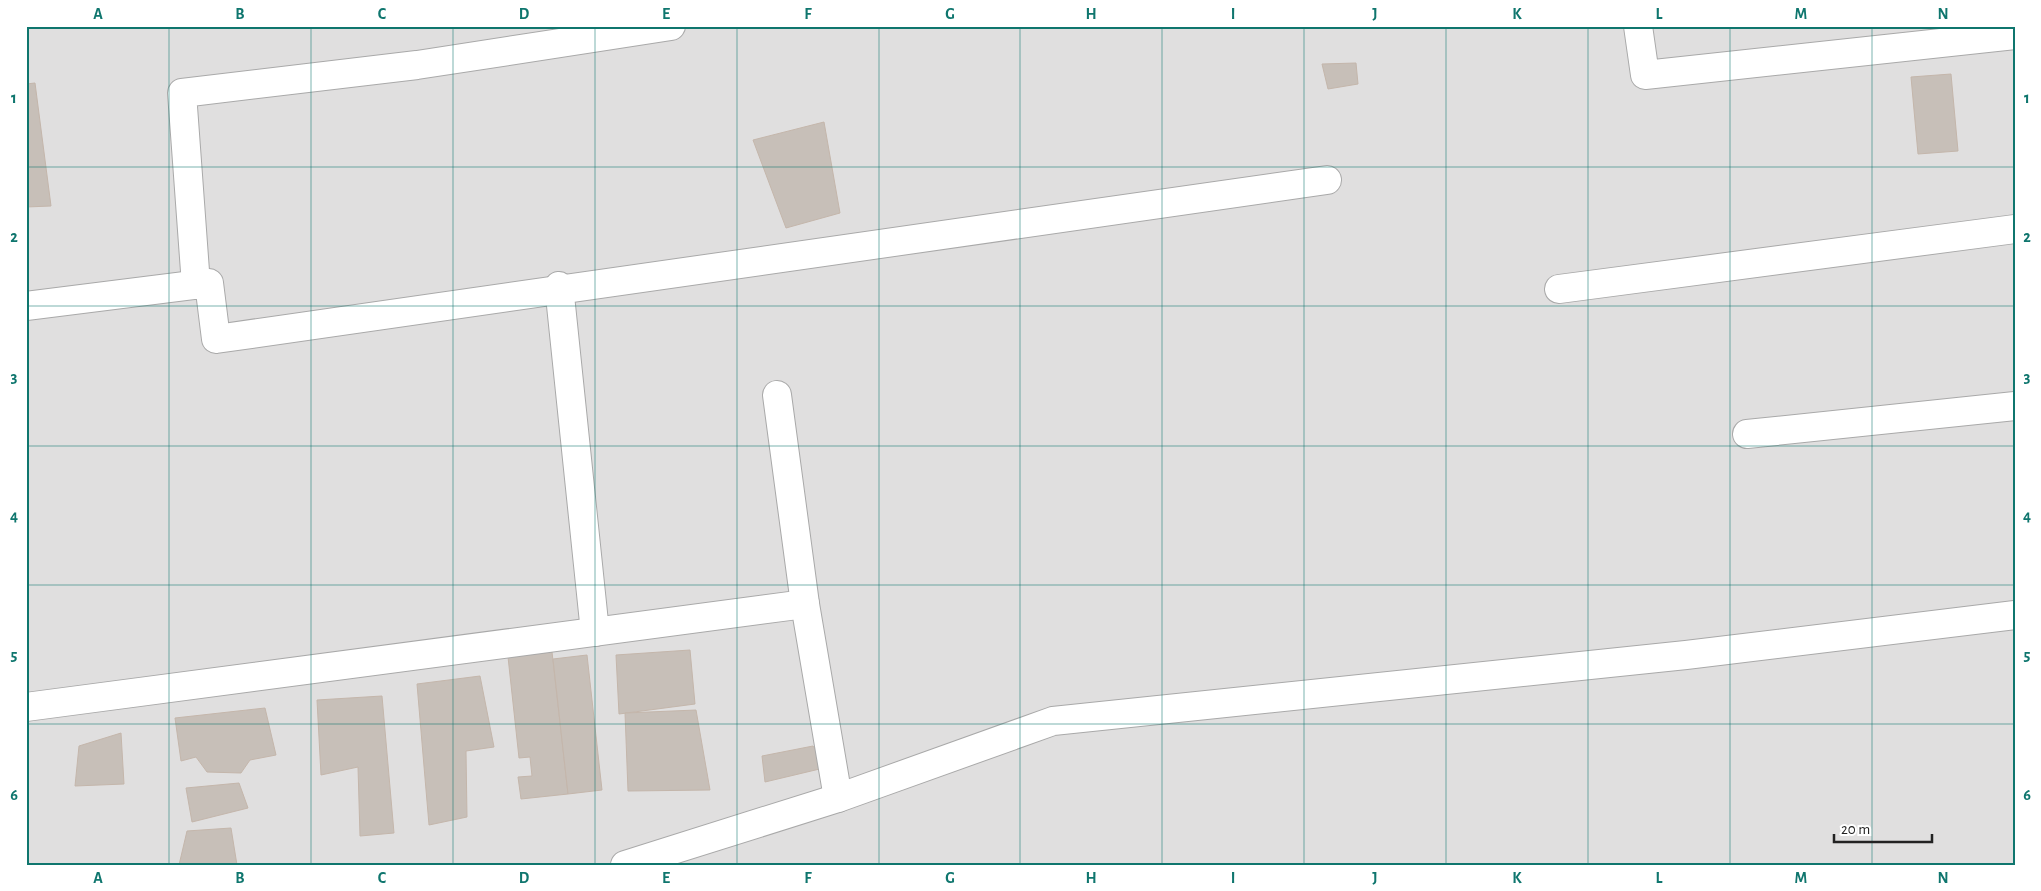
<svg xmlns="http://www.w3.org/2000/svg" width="2041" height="891" viewBox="0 0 2041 891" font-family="'Alegreya Sans',sans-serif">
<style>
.residential{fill:#e0dfdf}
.building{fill:#c7bfb8;stroke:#c4b6ab}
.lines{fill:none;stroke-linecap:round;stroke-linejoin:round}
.minor-casing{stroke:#a9a9a9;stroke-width:30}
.minor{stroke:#fff;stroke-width:28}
.grid{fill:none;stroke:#0f766e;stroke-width:1;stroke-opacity:0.55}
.neatline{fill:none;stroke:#0f766e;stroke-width:2}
.grid-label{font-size:16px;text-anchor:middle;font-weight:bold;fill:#0f766e}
</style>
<rect width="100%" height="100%" fill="#f2efe9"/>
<!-- residential -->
<rect class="residential" x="26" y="26" width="1989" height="839"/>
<!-- building -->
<g class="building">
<polygon points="1356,63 1358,84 1328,89 1322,64"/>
<polygon points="1951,74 1958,151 1918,154 1911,77"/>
<polygon points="35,83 51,206 26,207 26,84"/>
<polygon points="824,122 840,213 786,228 753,140"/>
<polygon points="690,650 695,704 619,714 616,655"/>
<polygon points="552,652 568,794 521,799 518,777 532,776 530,757 519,758 508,657"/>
<polygon points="587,655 602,790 568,794 553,659"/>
<polygon points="480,676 494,747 466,751 467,817 429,825 417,684"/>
<polygon points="382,696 394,833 360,836 358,767 321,775 317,700"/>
<polygon points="265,708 276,755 250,760 241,773 207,772 196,757 181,761 175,718"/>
<polygon points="696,710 710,790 628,791 625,713"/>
<polygon points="121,733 124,784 75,786 79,746"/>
<polygon points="813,746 828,767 765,782 762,756"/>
<polygon points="239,783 248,808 192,822 186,788"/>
<polygon points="231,828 237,865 179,865 187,831"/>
</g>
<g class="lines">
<defs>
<g id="minor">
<polyline points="1638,26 1645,75 2015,35"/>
<polyline points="196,285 182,93 417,65 671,26"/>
<polyline points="559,286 595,632"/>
<polyline points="1559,289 2015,229"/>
<polyline points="26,306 209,283 216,339 1327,180"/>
<polyline points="777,395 805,604 838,798"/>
<polyline points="1747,434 2015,406"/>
<polyline points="26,707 805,604"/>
<polyline points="625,865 838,798 1053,721 1686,655 2015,615"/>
</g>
</defs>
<!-- minor casing -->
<use href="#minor" class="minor-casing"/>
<!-- minor -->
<use href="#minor" class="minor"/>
</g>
<!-- grid -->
<path class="grid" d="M169,26V865M311,26V865M453,26V865M595,26V865M737,26V865M879,26V865M1020,26V865M1162,26V865M1304,26V865M1446,26V865M1588,26V865M1730,26V865M1872,26V865M26,167H2015M26,306H2015M26,446H2015M26,585H2015M26,724H2015"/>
<!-- border -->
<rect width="2041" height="891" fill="none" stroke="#ffffff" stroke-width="55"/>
<!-- scale -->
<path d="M1834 834v8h98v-8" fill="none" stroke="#222222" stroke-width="2.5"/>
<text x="1841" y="834" font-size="15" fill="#222222" stroke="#ffffff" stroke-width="4" paint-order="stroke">20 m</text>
<rect x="28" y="28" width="1986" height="836" class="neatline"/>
<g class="grid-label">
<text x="98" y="19">A</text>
<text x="240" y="19">B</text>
<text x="382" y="19">C</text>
<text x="524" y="19">D</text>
<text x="666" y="19">E</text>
<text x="808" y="19">F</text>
<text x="950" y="19">G</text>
<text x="1091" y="19">H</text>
<text x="1233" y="19">I</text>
<text x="1375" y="19">J</text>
<text x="1517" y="19">K</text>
<text x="1659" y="19">L</text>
<text x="1801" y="19">M</text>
<text x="1943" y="19">N</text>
<text x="14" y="103">1</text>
<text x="2027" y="103">1</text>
<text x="14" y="242">2</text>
<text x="2027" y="242">2</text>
<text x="14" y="382">3</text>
<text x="2027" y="382">3</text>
<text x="14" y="521">4</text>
<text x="2027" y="521">4</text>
<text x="14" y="660">5</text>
<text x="2027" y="660">5</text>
<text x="14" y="800">6</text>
<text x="2027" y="800">6</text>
<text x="98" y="883">A</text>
<text x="240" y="883">B</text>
<text x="382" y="883">C</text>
<text x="524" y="883">D</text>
<text x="666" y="883">E</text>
<text x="808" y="883">F</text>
<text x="950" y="883">G</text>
<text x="1091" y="883">H</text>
<text x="1233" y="883">I</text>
<text x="1375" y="883">J</text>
<text x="1517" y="883">K</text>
<text x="1659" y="883">L</text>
<text x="1801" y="883">M</text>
<text x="1943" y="883">N</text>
</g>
</svg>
